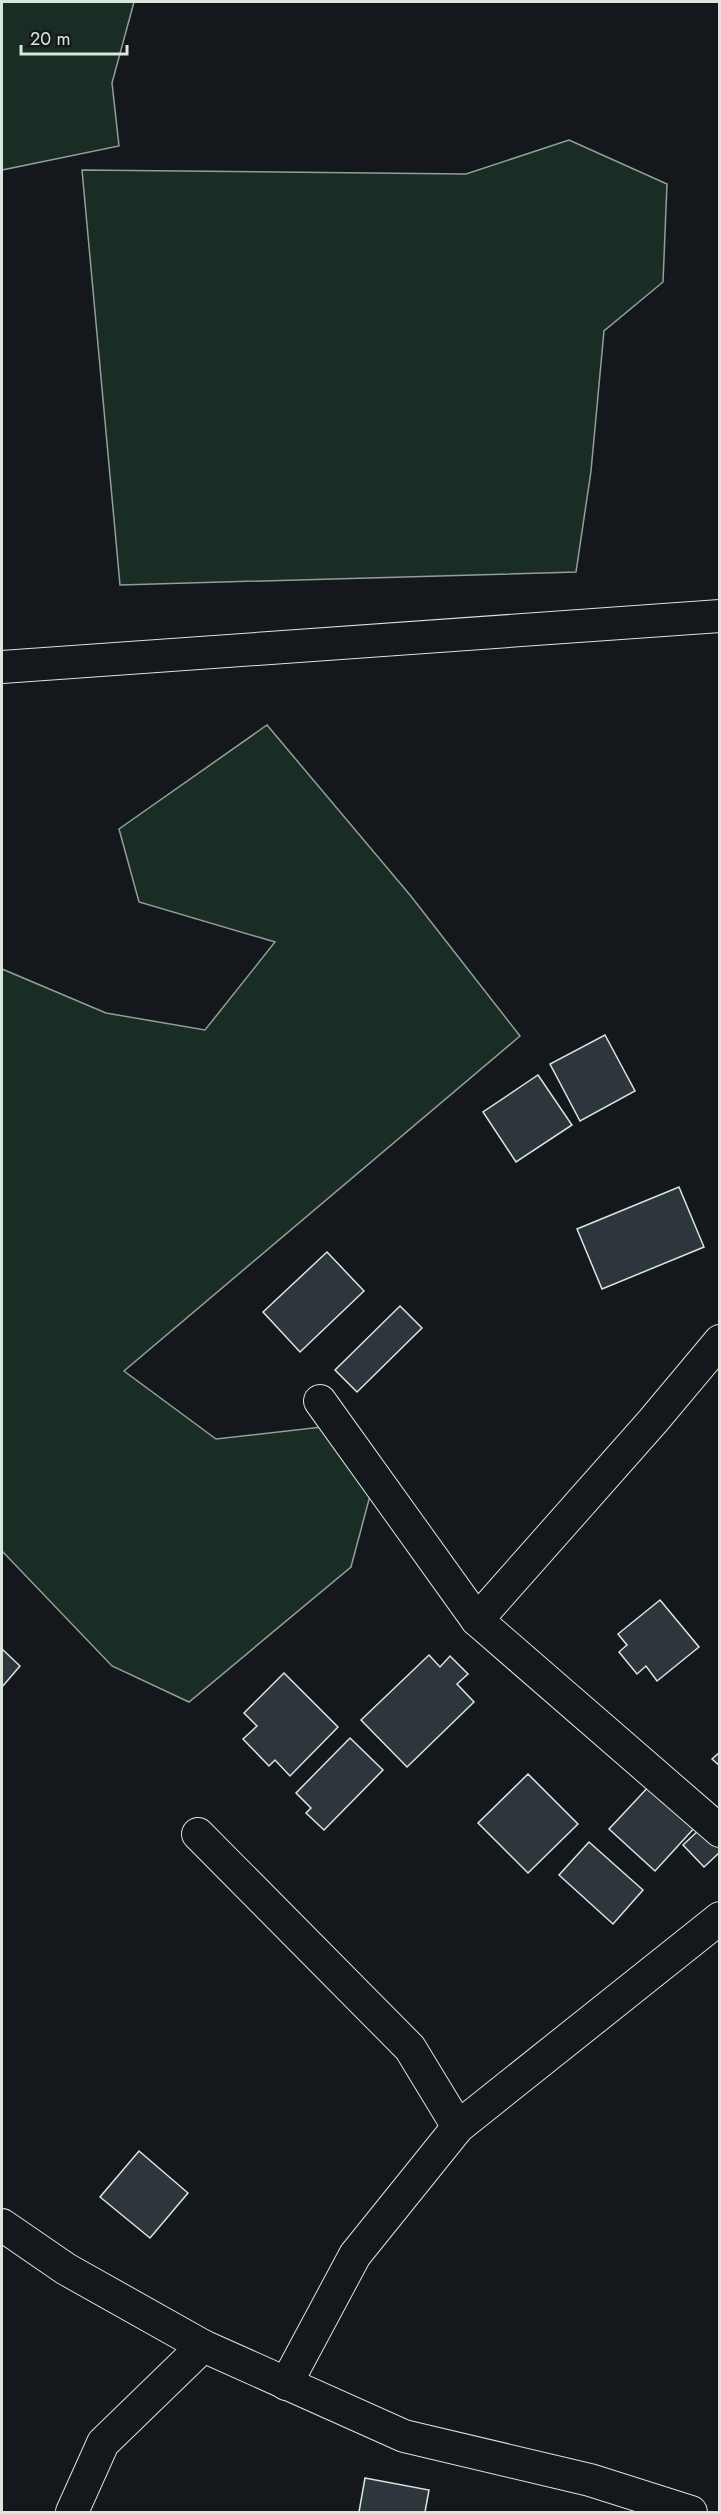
<svg xmlns="http://www.w3.org/2000/svg" width="721" height="2514" viewBox="0 0 721 2514" font-family="Jost,sans-serif">
<style>
.green{fill:#1a2d24;stroke:#939e99;stroke-width:1.5}
.building{fill:#2c363c;stroke:#d8e6dc;stroke-width:1.5}
.lines{fill:none;stroke-linecap:round;stroke-linejoin:round}
.street-casing{stroke:#d8e6dc;stroke-width:34}
.street{stroke:#14181c;stroke-width:32}
</style>
<rect width="100%" height="100%" fill="#14181c"/>
<!-- green -->
<g class="green">
<polygon points="2,2 134,2 112,83 119,146 2,170"/>
<polygon points="569,140 667,184 663,282 604,331 591,471 576,572 120,585 82,170 466,174"/>
<polygon points="267,725 410,895 520,1036 124,1371 216,1439 322,1427 375,1477 351,1567 189,1702 112,1666 2,1551 2,969 106,1013 205,1030 275,942 139,902 119,829"/>
</g>
<!-- building -->
<g class="building">
<polygon points="605,1035 635,1091 580,1121 550,1064"/>
<polygon points="538,1075 572,1125 516,1162 483,1112"/>
<polygon points="679,1187 704,1247 602,1289 577,1229"/>
<polygon points="327,1252 364,1291 300,1352 263,1312"/>
<polygon points="400,1306 422,1328 357,1392 335,1370"/>
<polygon points="660,1600 699,1647 657,1681 646,1666 637,1674 619,1652 627,1645 618,1634"/>
<polygon points="2,1649 20,1666 2,1687"/>
<polygon points="429,1655 440,1667 450,1656 468,1674 457,1684 474,1702 407,1767 361,1720"/>
<polygon points="284,1673 338,1727 290,1776 275,1760 269,1766 243,1739 257,1726 244,1713"/>
<polygon points="350,1738 383,1770 324,1830 306,1813 311,1808 296,1793"/>
<polygon points="720,1752 720,1766 712,1759"/>
<polygon points="528,1774 578,1824 528,1873 478,1823"/>
<polygon points="652,1783 697,1825 655,1871 609,1829"/>
<polygon points="703,1826 720,1843 720,1852 704,1867 683,1845"/>
<polygon points="589,1842 643,1890 613,1924 559,1875"/>
<polygon points="139,2151 188,2193 150,2238 100,2197"/>
<polygon points="365,2478 429,2490 425,2512 359,2512"/>
</g>
<g class="lines">
<defs>
<g id="street">
<polyline points="2,667 720,616"/>
<polyline points="320,1401 477,1620 720,1831"/>
<polyline points="477,1620 653,1421 720,1341"/>
<polyline points="198,1834 410,2048 458,2127"/>
<polyline points="2,2225 66,2269 203,2346 404,2436 590,2480 691,2512"/>
<polyline points="286,2384 355,2255 458,2127 720,1918"/>
<polyline points="72,2512 103,2443 203,2346"/>
</g>
</defs>
<!-- street casing -->
<use href="#street" class="street-casing"/>
<!-- street -->
<use href="#street" class="street"/>
</g>
<!-- border -->
<rect width="721" height="2514" fill="none" stroke="#d8e6dc" stroke-width="6"/>
<!-- scale -->
<path d="M21 45v9h106v-9" fill="none" stroke="#d8e6dc" stroke-width="3"/>
<text x="30" y="45" font-size="18" fill="#d8e6dc" stroke="#14181c" stroke-width="4.5" paint-order="stroke">20 m</text>
</svg>
